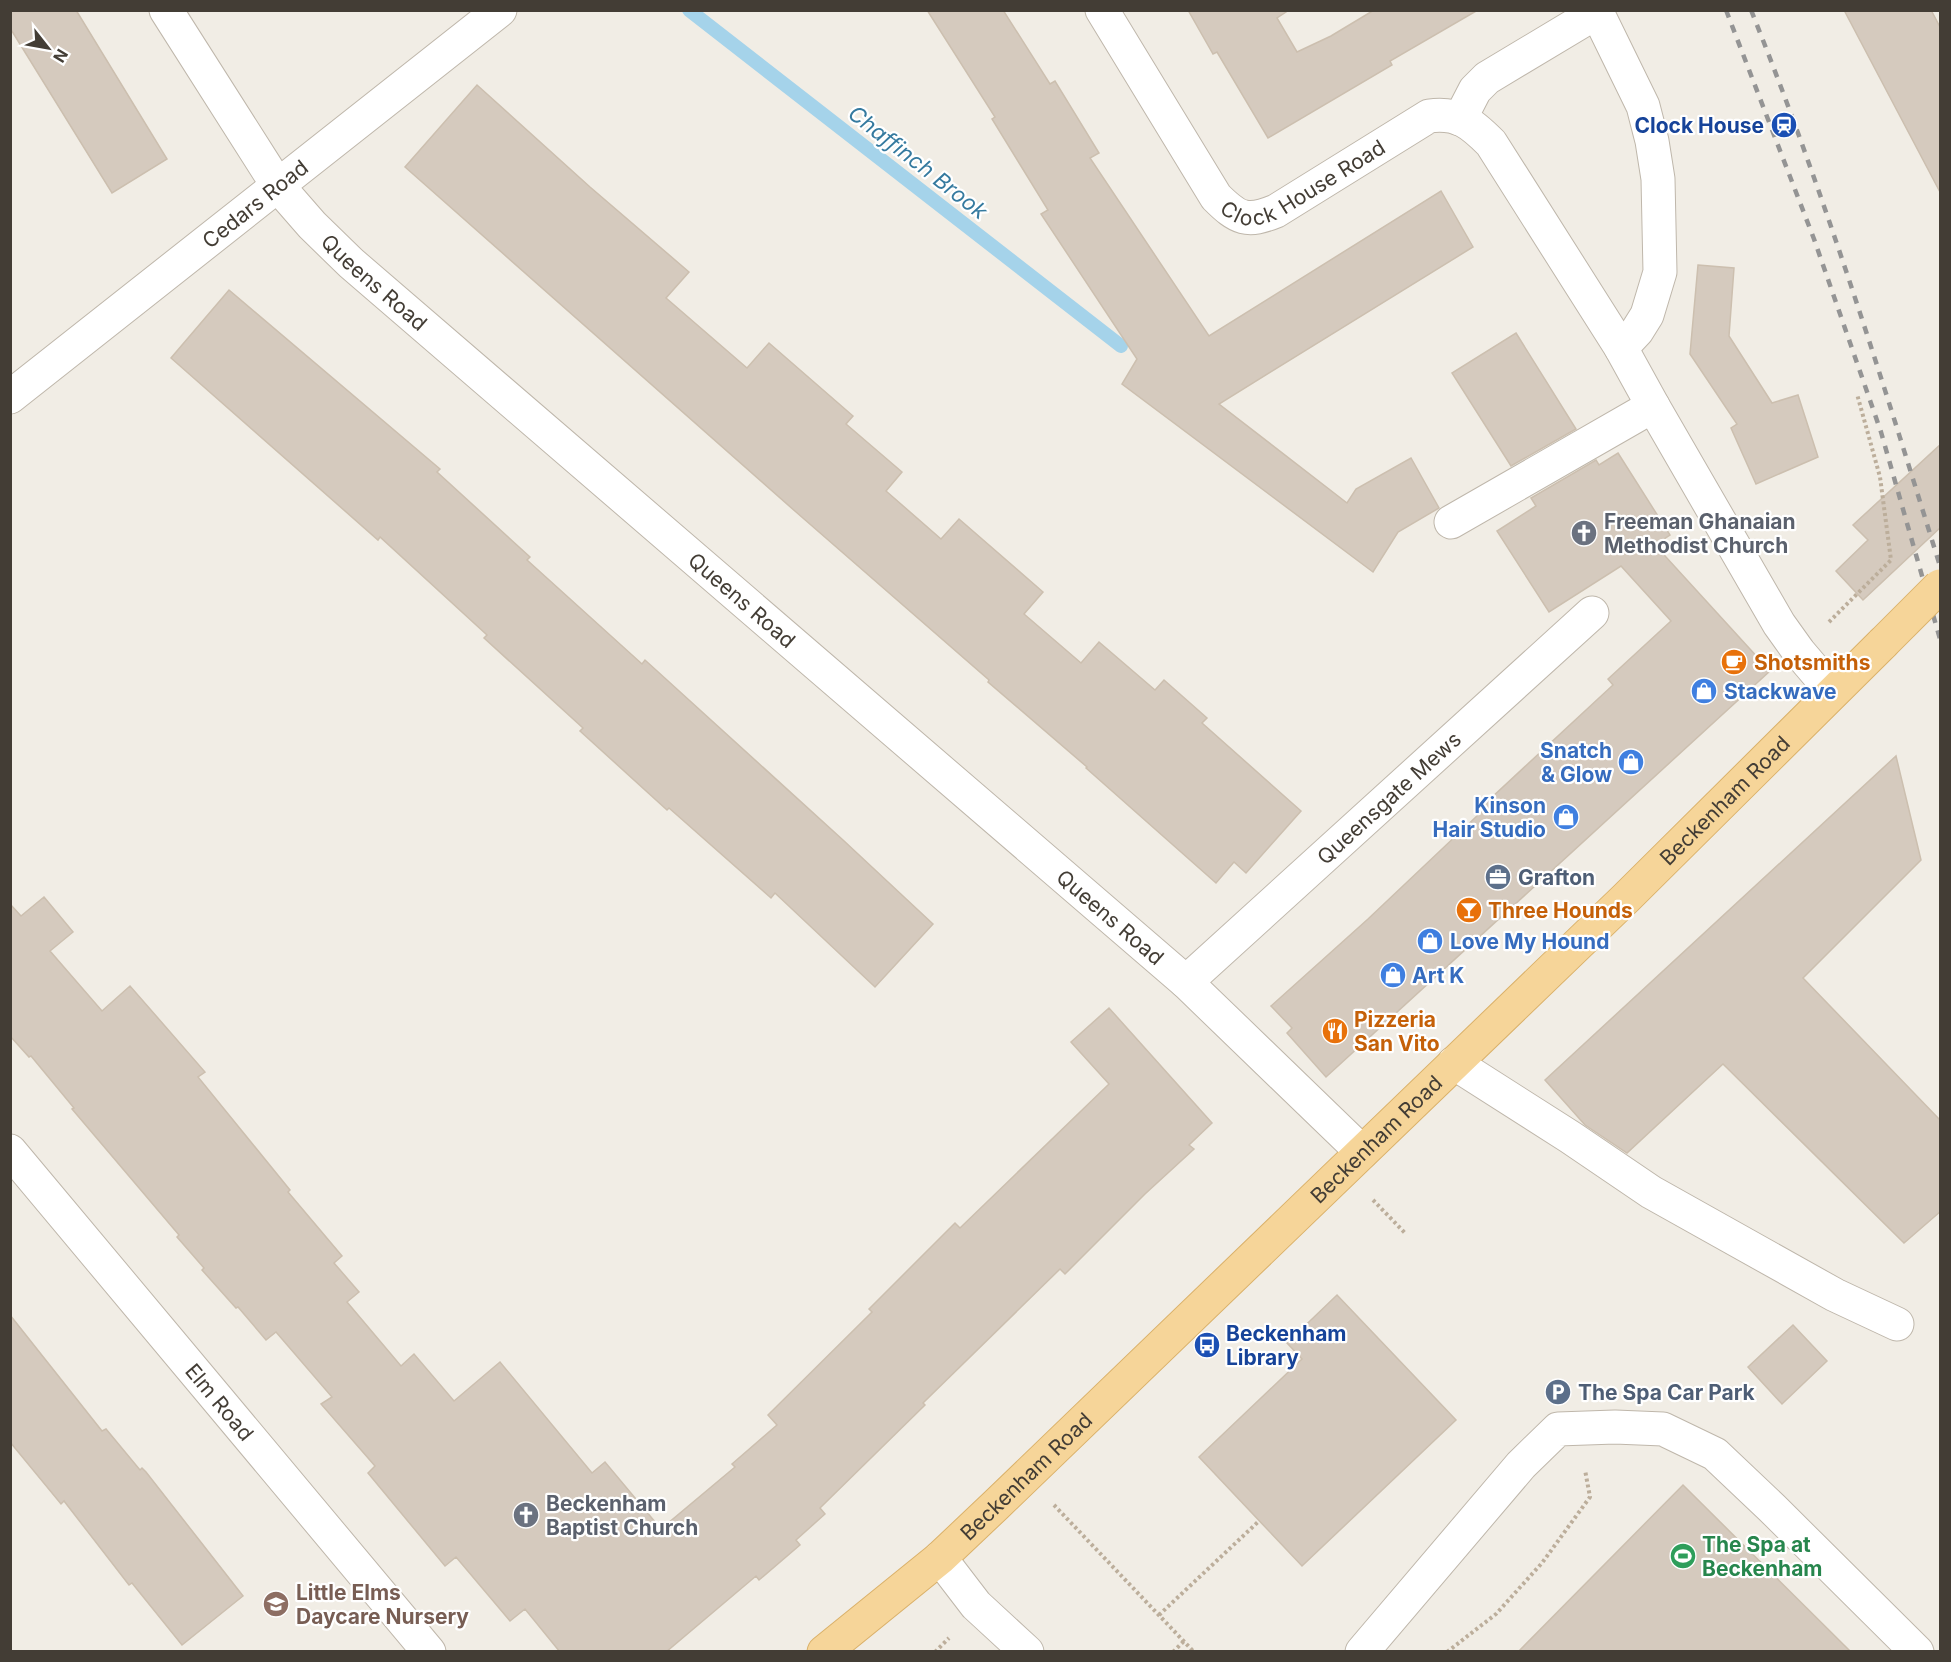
<svg xmlns="http://www.w3.org/2000/svg" width="1951" height="1662" viewBox="0 0 1951 1662" font-family="Inter,sans-serif">
<style>
.lines{fill:none;stroke-linecap:round;stroke-linejoin:round}
.stream{stroke:#a5d3ea;stroke-width:14}
.building{fill:#d5cabe;stroke:#ccbfaf;stroke-width:1.5}
.minor-casing{stroke:#bfb7ab;stroke-width:35}
.major-casing{stroke:#dab16a;stroke-width:35}
.path{stroke:#bcae9b;stroke-width:4;stroke-dasharray:3 3;stroke-linecap:butt}
.minor{stroke:#fff;stroke-width:33}
.major{stroke:#f6d599;stroke-width:33}
.rail{stroke:#949494;stroke-width:4.5;stroke-dasharray:8 8;stroke-linecap:butt}
.major-bridge-casing{stroke:#dab16a;stroke-width:35;stroke-linecap:butt}
.major-bridge{stroke:#f6d599;stroke-width:33}
.labels{text-anchor:middle;dominant-baseline:central;stroke-width:4.5;stroke-linejoin:round;paint-order:stroke}
.transit-label{font-size:21px;font-weight:bold;fill:#164399;stroke:#fff;text-anchor:end}
.street-label{font-size:21px;fill:#433d35;stroke:#fff}
.worship-label{font-size:21px;font-weight:bold;fill:#5b616d;stroke:#fff;text-anchor:start}
.food-label{font-size:21px;font-weight:bold;fill:#c56008;stroke:#fff;text-anchor:start}
.shop-label{font-size:21px;font-weight:bold;fill:#366cbe;stroke:#fff;text-anchor:start}
.service-label{font-size:21px;font-weight:bold;fill:#4e5e75;stroke:#fff;text-anchor:start}
.leisure-label{font-size:21px;font-weight:bold;fill:#27864d;stroke:#fff;text-anchor:start}
.education-label{font-size:21px;font-weight:bold;fill:#785e54;stroke:#fff;text-anchor:start}
.water-label{font-size:22px;font-style:italic;fill:#357a9f;stroke:#fff}
</style>
<rect width="100%" height="100%" fill="#f1ede5"/>
<g class="lines">
<!-- stream -->
<polyline class="stream" points="689,10 1121,346"/>
</g>
<!-- building -->
<g class="building">
<polygon points="10,10 76,10 167,159 112,193 10,28"/>
<polygon points="927,10 1003,10 1050,84 1055,81 1099,153 1090,158 1209,336 1441,191 1473,247 1219,404 1347,503 1356,489 1411,458 1439,508 1398,532 1373,572 1122,384 1137,359 1041,214 1048,210 992,119 995,117"/>
<polygon points="1188,10 1289,10 1277,18 1297,52 1331,36 1374,10 1478,10 1390,61 1392,65 1268,138 1217,52 1213,54"/>
<polygon points="1844,10 1931,10 1941,29 1941,194"/>
<polygon points="477,85 590,187 689,272 666,298 747,368 769,343 853,416 846,424 902,472 886,491 941,539 959,519 1043,592 1024,614 1081,663 1099,642 1155,690 1164,680 1207,718 1202,723 1301,811 1246,873 1234,862 1216,883 1086,768 1087,767 988,682 989,680 796,512 405,167"/>
<polygon points="1698,265 1734,268 1729,336 1772,403 1798,395 1818,457 1756,484 1731,428 1737,424 1690,354"/>
<polygon points="229,290 440,469 437,472 530,557 527,560 642,664 645,660 843,840 933,924 875,987 775,893 771,898 669,808 667,810 580,731 583,728 484,638 487,635 380,537 378,540 171,358"/>
<polygon points="1516,333 1576,429 1511,466 1452,373"/>
<polygon points="1941,444 1941,527 1863,600 1836,571 1868,540 1853,525"/>
<polygon points="1618,453 1670,535 1655,545 1770,671 1326,1077 1287,1033 1292,1028 1271,1006 1368,919 1479,814 1477,811 1613,685 1608,679 1671,621 1621,566 1549,612 1497,531 1536,506 1531,498 1596,460 1599,465"/>
<polygon points="1896,756 1921,860 1803,978 1941,1121 1941,1211 1904,1243 1723,1064 1627,1153 1585,1125 1545,1080"/>
<polygon points="44,897 73,932 50,951 102,1011 130,986 205,1072 198,1077 290,1190 288,1192 342,1256 334,1263 359,1292 347,1302 401,1366 414,1354 454,1401 500,1362 592,1473 605,1462 661,1529 735,1467 732,1464 777,1425 768,1415 872,1312 869,1309 955,1223 960,1228 1109,1084 1071,1042 1109,1008 1212,1123 1189,1145 1194,1149 1145,1194 1065,1274 1060,1269 923,1403 925,1405 820,1508 825,1514 796,1540 800,1545 759,1580 756,1576 666,1652 560,1652 525,1609 510,1621 456,1557 445,1566 368,1473 375,1466 321,1404 332,1397 276,1332 266,1340 238,1307 236,1308 202,1270 204,1268 177,1237 179,1235 72,1109 74,1108 31,1056 29,1057 10,1036 10,904 21,916"/>
<polygon points="1337,1295 1456,1420 1302,1566 1199,1457 1302,1359 1287,1343"/>
<polygon points="10,1315 102,1431 106,1429 140,1470 142,1468 146,1472 243,1596 182,1645 132,1583 129,1585 64,1501 61,1504 10,1442"/>
<polygon points="1793,1325 1827,1361 1782,1404 1748,1367"/>
<polygon points="1683,1485 1851,1652 1518,1652"/>
</g>
<g class="lines">
<defs>
<g id="minor">
<path id="s1" d="M166,10L278,186L312,225L351,263L1186,982L1362,1152"/>
<path id="s2" d="M1102,10L1216,197C1238,219 1247,223 1276,211L1429,116C1458,112 1471,123 1491,143L1621,348L1653,406L1779,624L1799,652L1833,692"/>
<polyline points="1460,119 1475,90 1487,78 1597,12 1643,106 1652,141 1658,179 1660,272 1647,315 1637,331 1621,348"/>
<path id="s3" d="M10,397L500,10"/>
<polyline points="1451,522 1653,406"/>
<path id="s4" d="M1186,982L1592,613"/>
<polyline points="1454,1063 1570,1137 1651,1192 1835,1295 1897,1324"/>
<path id="s5" d="M10,1151L429,1652"/>
<polyline points="940,1558 976,1605 1027,1652"/>
<polyline points="1362,1652 1521,1465 1558,1429 1615,1427 1663,1429 1715,1454 1772,1508 1917,1652"/>
</g>
<g id="major">
<path id="s6" d="M824,1652L940,1558L996,1505L1626,898L1883,643"/>
</g>
</defs>
<!-- minor casing -->
<use href="#minor" class="minor-casing"/>
<!-- major casing -->
<use href="#major" class="major-casing"/>
<!-- path -->
<g class="path">
<polyline points="1829,622 1891,560 1880,477 1857,394"/>
<polyline points="1373,1200 1405,1233"/>
<polyline points="1054,1505 1194,1652"/>
<polyline points="1159,1615 1259,1521"/>
<polyline points="935,1652 949,1638"/>
<polyline points="1173,1652 1184,1641"/>
<polyline points="1447,1652 1496,1614 1542,1563 1590,1497 1585,1470"/>
</g>
<!-- minor -->
<use href="#minor" class="minor"/>
<!-- major -->
<use href="#major" class="major"/>
<!-- rail -->
<g class="rail">
<polyline points="1726,10 1814,239 1881,432 1940,639"/>
<path d="M1751,10C1824,192 1882,379 1940,566"/>
</g>
<defs>
<polyline id="major-bridge" points="1883,643 1940,586"/>
</defs>
<!-- major-bridge casing -->
<use href="#major-bridge" class="major-bridge-casing"/>
<!-- major-bridge -->
<use href="#major-bridge" class="major-bridge"/>
</g>
<!-- icons -->
<defs>
<symbol id="station-disc" viewBox="-11 -11 22 22"><circle r="9.5" fill="#1a4fb4" stroke="#fff"/><path d="M-3-6H3Q5-6 5-4V2Q5 4 3 4L4.5 6H3L1.5 4h-3L-3 6H-4.5L-3 4Q-5 4-5 2V-4Q-5-6-3-6ZM-3.5-4v3h7v-3ZM-3.5 1v1.5H-2V1ZM2 1v1.5H3.5V1Z" fill="#fff"/></symbol>
<symbol id="church-disc" viewBox="-11 -11 22 22"><circle r="9.5" fill="#6b7280" stroke="#fff"/><path d="M-1.2-6h2.4v3.5h3.3v2.4h-3.3V6h-2.4V-.1h-3.3v-2.4h3.3Z" fill="#fff"/></symbol>
<symbol id="cafe-disc" viewBox="-11 -11 22 22"><circle r="9.5" fill="#e8710a" stroke="#fff"/><path d="M-5.5-4.5H6V0H3Q3 3.5 0 3.5H-2.5Q-5.5 3.5-5.5 0ZM3-3.2v2h1.7v-2ZM-6 4.5H4V6H-6Z" fill="#fff"/></symbol>
<symbol id="shop-disc" viewBox="-11 -11 22 22"><circle r="9.5" fill="#3f7fe0" stroke="#fff"/><path d="M-5-2.5h2.3a2.7 3.5 0 0 1 5.4 0H5L5.5 6h-11ZM-1.5-2.5h3a1.5 2.3 0 0 0-3 0Z" fill="#fff"/></symbol>
<symbol id="office-disc" viewBox="-11 -11 22 22"><circle r="9.5" fill="#5c6f8a" stroke="#fff"/><path d="M-6-3h4V-5.5h4V-3h4V5H-6ZM-1-4.5V-3h2v-1.5ZM-6 0V1H6V0Z" fill="#fff"/></symbol>
<symbol id="bar-disc" viewBox="-11 -11 22 22"><circle r="9.5" fill="#e8710a" stroke="#fff"/><path d="M-6-5H6L.8 .8V4.5H3.5V6h-7V4.5H-.8V.8Z" fill="#fff"/></symbol>
<symbol id="restaurant-disc" viewBox="-11 -11 22 22"><circle r="9.5" fill="#e8710a" stroke="#fff"/><path d="M-5-6h1v4h1v-4h1v4h1v-4h1v5L-1.5 .5V6h-2V.5L-5-1ZM5-6V6H3V1.5H1.5Q1.5-4 5-6Z" fill="#fff"/></symbol>
<symbol id="bus-disc" viewBox="-11 -11 22 22"><circle r="9.5" fill="#1a4fb4" stroke="#fff"/><path d="M-5-6H5V4H4V6H2V4H-2V6H-4V4H-5ZM-3.5-4V0h7V-4ZM-3.5 1.2v1.5H-2V1.2ZM2 1.2v1.5H3.5V1.2Z" fill="#fff"/></symbol>
<symbol id="parking-disc" viewBox="-11 -11 22 22"><circle r="9.5" fill="#5c6f8a" stroke="#fff"/><path d="M-3.5-5.5H1a3.5 3.5 0 0 1 0 7H-1V5.5H-3.5ZM-1-3.4V-.6H.8a1.4 1.4 0 0 0 0-2.8Z" fill="#fff"/></symbol>
<symbol id="stadium-disc" viewBox="-11 -11 22 22"><circle r="9.5" fill="#2e9e5b" stroke="#fff"/><path d="M0-5a6.5 5 0 1 0 0 10a6.5 5 0 1 0 0-10ZM-3.5-1.8h7v3.6h-7Z" fill="#fff"/></symbol>
<symbol id="school-disc" viewBox="-11 -11 22 22"><circle r="9.5" fill="#8d6e63" stroke="#fff"/><path d="M0-5L7-2L0 1L-7-2ZM-4 1L0 2.5L4 1V4Q0 6-4 4Z" fill="#fff"/></symbol>
</defs>
<g fill-rule="evenodd">
<use href="#station-disc" x="1769" y="110" width="30" height="30"/>
<use href="#church-disc" x="1569" y="518" width="30" height="30"/>
<use href="#cafe-disc" x="1719" y="647" width="30" height="30"/>
<use href="#shop-disc" x="1689" y="676" width="30" height="30"/>
<use href="#shop-disc" x="1616" y="747" width="30" height="30"/>
<use href="#shop-disc" x="1551" y="802" width="30" height="30"/>
<use href="#office-disc" x="1483" y="862" width="30" height="30"/>
<use href="#bar-disc" x="1454" y="895" width="30" height="30"/>
<use href="#shop-disc" x="1415" y="926" width="30" height="30"/>
<use href="#shop-disc" x="1378" y="960" width="30" height="30"/>
<use href="#restaurant-disc" x="1320" y="1016" width="30" height="30"/>
<use href="#bus-disc" x="1192" y="1330" width="30" height="30"/>
<use href="#parking-disc" x="1543" y="1377" width="30" height="30"/>
<use href="#church-disc" x="511" y="1500" width="30" height="30"/>
<use href="#stadium-disc" x="1668" y="1541" width="30" height="30"/>
<use href="#school-disc" x="261" y="1589" width="30" height="30"/>
</g>
<g class="labels">
<!-- transit labels -->
<g class="transit-label">
<text x="1764" y="125">Clock House</text>
<text x="1226" y="1333" text-anchor="start">Beckenham<tspan x="1226" dy="24">Library</tspan></text>
</g>
<!-- street labels -->
<g class="street-label">
<text stroke="none"><textPath href="#s2" startOffset="321">Clock House Road</textPath></text>
<text stroke="none"><textPath href="#s3" startOffset="312">Cedars Road</textPath></text>
<text stroke="none"><textPath href="#s1" startOffset="345">Queens Road</textPath></text>
<text stroke="none"><textPath href="#s1" startOffset="831">Queens Road</textPath></text>
<text stroke="none"><textPath href="#s4" startOffset="274">Queensgate Mews</textPath></text>
<text stroke="none"><textPath href="#s6" startOffset="1240">Beckenham Road</textPath></text>
<text stroke="none"><textPath href="#s1" startOffset="1317">Queens Road</textPath></text>
<text stroke="none"><textPath href="#s6" startOffset="754">Beckenham Road</textPath></text>
<text stroke="none"><textPath href="#s5" startOffset="327">Elm Road</textPath></text>
<text stroke="none"><textPath href="#s6" startOffset="268">Beckenham Road</textPath></text>
</g>
<!-- worship labels -->
<g class="worship-label">
<text x="1604" y="521">Freeman Ghanaian<tspan x="1604" dy="24">Methodist Church</tspan></text>
<text x="546" y="1503">Beckenham<tspan x="546" dy="24">Baptist Church</tspan></text>
</g>
<!-- food labels -->
<g class="food-label">
<text x="1754" y="662">Shotsmiths</text>
<text x="1488" y="910">Three Hounds</text>
<text x="1354" y="1019">Pizzeria<tspan x="1354" dy="24">San Vito</tspan></text>
</g>
<!-- shop labels -->
<g class="shop-label">
<text x="1724" y="691">Stackwave</text>
<text x="1612" y="750" text-anchor="end">Snatch<tspan x="1612" dy="24">&amp; Glow</tspan></text>
<text x="1546" y="805" text-anchor="end">Kinson<tspan x="1546" dy="24">Hair Studio</tspan></text>
<text x="1450" y="941">Love My Hound</text>
<text x="1412" y="975">Art K</text>
</g>
<!-- service labels -->
<g class="service-label">
<text x="1518" y="877">Grafton</text>
<text x="1578" y="1392">The Spa Car Park</text>
</g>
<!-- leisure labels -->
<g class="leisure-label">
<text x="1702" y="1544">The Spa at<tspan x="1702" dy="24">Beckenham</tspan></text>
</g>
<!-- education labels -->
<g class="education-label">
<text x="296" y="1592">Little Elms<tspan x="296" dy="24">Daycare Nursery</tspan></text>
</g>
<!-- water labels -->
<g class="water-label">
<text transform="translate(918 162) rotate(38)">Chaffinch Brook</text>
</g>
</g>
<!-- border -->
<rect width="1951" height="1662" fill="none" stroke="#433d35" stroke-width="24"/>
<!-- north arrow -->
<g transform="translate(48 48) rotate(121)" stroke="#ffffff" stroke-width="4.5" paint-order="stroke">
<path d="M0-4.5L10 22L0 15L-10 22Z" fill="#433d35"/>
<text y="-9" font-size="16" font-weight="bold" text-anchor="middle" fill="#433d35">N</text>
</g>
</svg>
